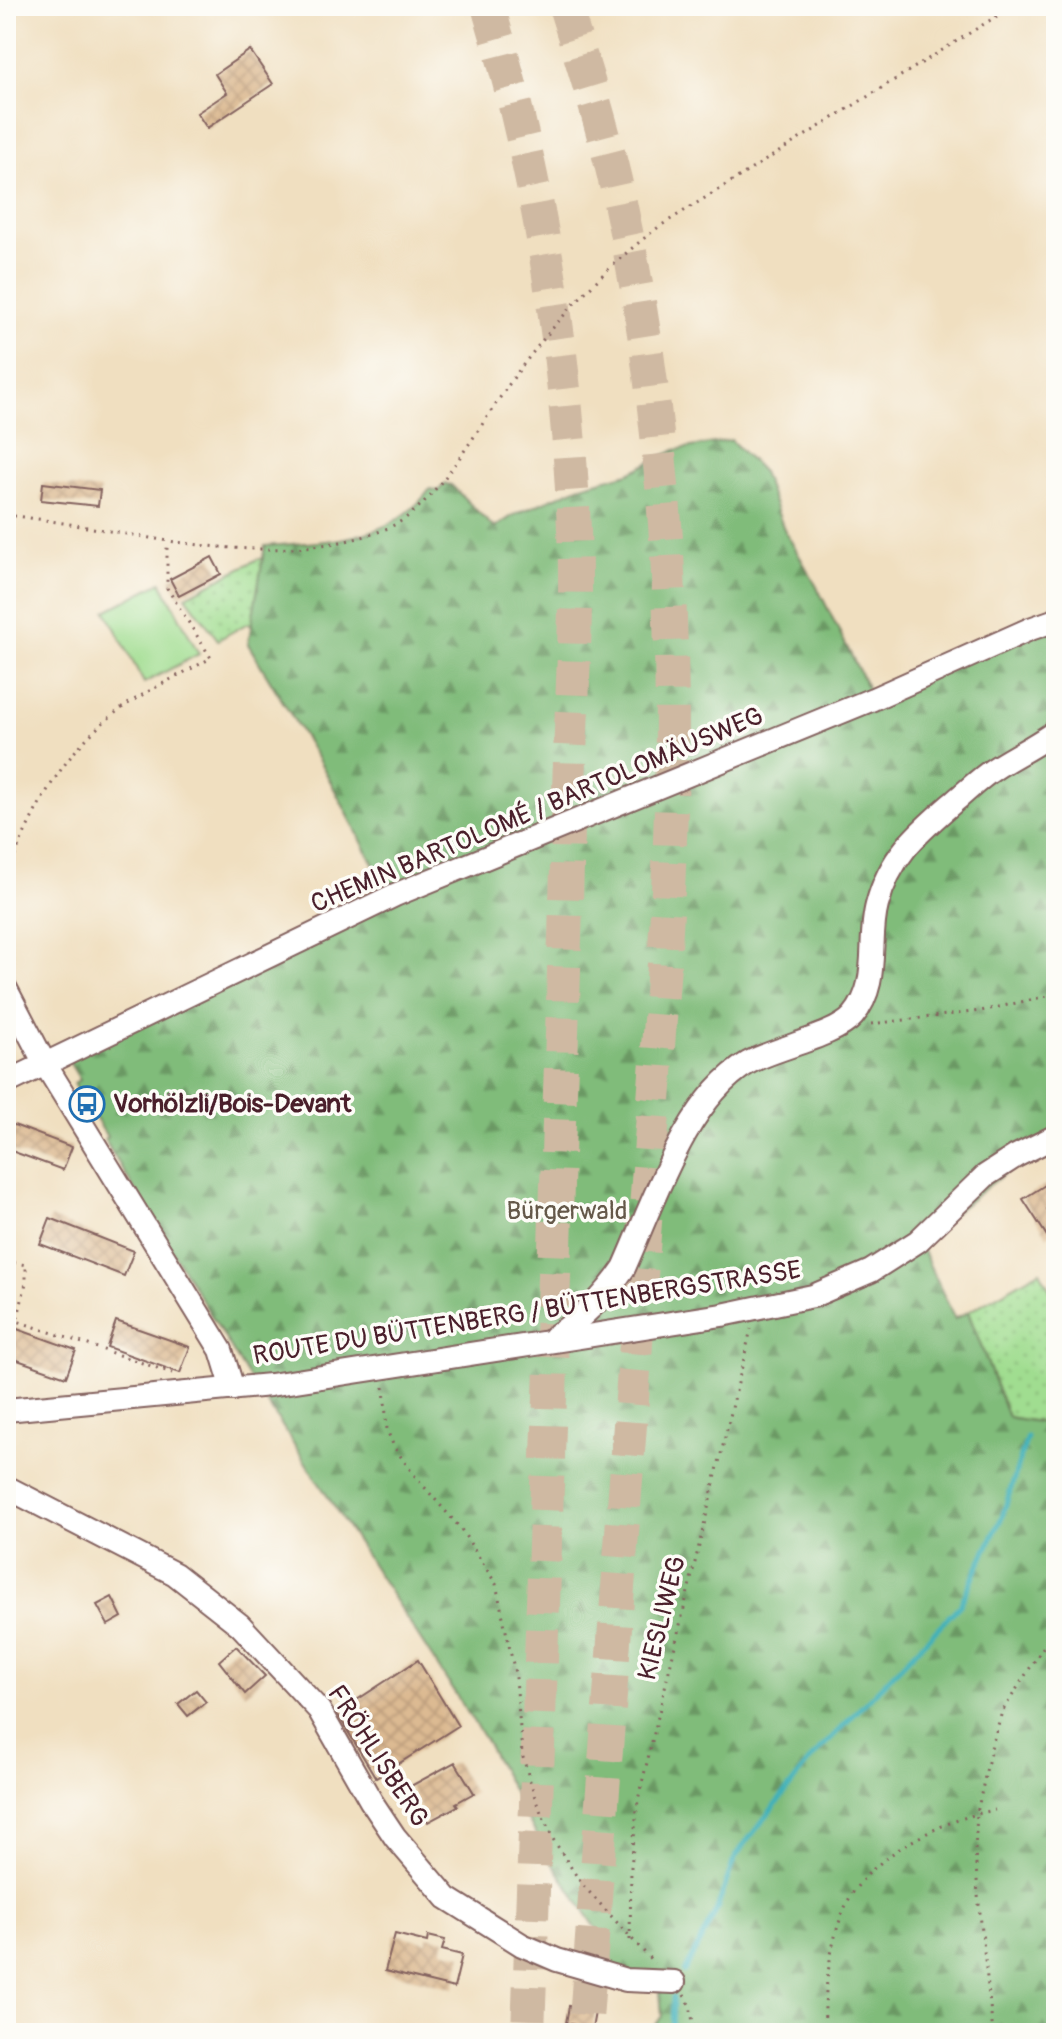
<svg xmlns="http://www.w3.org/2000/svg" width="1062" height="2039" viewBox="0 0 1062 2039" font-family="Pangolin,sans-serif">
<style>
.grass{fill:url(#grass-dots);stroke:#757e5e;stroke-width:2}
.forest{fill:url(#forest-firs);stroke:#656e52;stroke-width:2}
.garden{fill:#a0dd90;stroke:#757e5e;stroke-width:2}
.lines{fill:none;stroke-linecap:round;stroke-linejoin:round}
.stream{stroke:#41b1ba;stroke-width:5}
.building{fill:url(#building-cross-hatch)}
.highway-tunnel{stroke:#cfb9a2;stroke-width:34;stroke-dasharray:34 17;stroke-linecap:butt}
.minor-casing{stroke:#84625f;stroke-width:26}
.path{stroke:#84625f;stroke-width:3;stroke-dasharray:2 6;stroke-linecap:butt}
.minor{stroke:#fff;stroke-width:22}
.labels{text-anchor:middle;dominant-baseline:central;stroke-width:7;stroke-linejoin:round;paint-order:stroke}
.street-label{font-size:26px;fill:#4a1f2b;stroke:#fdfcf7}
.poi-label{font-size:26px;font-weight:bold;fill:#4a1f2b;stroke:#fdfcf7;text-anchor:start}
.park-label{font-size:26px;fill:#645849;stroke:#fdfcf7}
</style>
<defs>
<pattern id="grass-dots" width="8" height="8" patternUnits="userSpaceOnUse" patternTransform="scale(2)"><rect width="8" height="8" fill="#a0dd90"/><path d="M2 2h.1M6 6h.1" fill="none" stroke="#8bbd7c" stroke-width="1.8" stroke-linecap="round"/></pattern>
<pattern id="forest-firs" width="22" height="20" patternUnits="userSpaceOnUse" patternTransform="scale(2)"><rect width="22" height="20" fill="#80bc7a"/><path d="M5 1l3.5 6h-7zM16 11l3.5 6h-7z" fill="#6b9864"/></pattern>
<pattern id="building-cross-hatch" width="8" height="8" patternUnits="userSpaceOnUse" patternTransform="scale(2)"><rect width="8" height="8" fill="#dcba92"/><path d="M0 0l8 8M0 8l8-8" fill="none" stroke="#be9f7e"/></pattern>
</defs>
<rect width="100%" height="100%" fill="#fdfcf7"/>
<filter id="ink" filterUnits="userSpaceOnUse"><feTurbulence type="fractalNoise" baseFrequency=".0125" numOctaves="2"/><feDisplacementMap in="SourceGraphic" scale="16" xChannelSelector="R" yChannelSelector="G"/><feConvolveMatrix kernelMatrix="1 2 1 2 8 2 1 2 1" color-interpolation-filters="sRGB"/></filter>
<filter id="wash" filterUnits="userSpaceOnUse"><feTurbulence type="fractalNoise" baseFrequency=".006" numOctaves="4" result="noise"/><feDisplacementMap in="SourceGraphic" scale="32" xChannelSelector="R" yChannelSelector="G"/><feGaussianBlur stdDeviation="1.8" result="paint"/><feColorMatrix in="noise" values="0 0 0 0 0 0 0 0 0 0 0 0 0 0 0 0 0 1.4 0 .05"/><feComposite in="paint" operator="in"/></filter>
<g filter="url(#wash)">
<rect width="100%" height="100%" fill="#f0dfc0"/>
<!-- grass -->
<g class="grass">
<polygon points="344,554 262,631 248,623 218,640 186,596 258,559"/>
<polygon points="1040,1271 1056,1301 1056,1425 1008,1417 968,1312"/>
</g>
<!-- forest -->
<path class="forest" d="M731,440L762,472L784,529L817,587L873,699L1056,620V1136L1046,1141L918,1241L955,1319L968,1312L1008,1417L1056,1425V2033H650L662,2016L659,1978L610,1976L609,1947L549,1858L484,1738L262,1395L249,1378L104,1139L107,1137L74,1083L80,1080L68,1060L386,888L325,771L248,644L265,546C326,541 391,543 430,489L438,491L445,484L451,485L494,528L514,515L581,486L629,473L675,450Z"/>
<!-- garden -->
<polygon class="garden" points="161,582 199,654 144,683 106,611"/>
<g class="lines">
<!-- stream -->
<g class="stream">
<polyline points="684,1972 717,1909 734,1860 743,1846 812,1758 960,1605 1002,1517 1027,1437"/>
<polyline points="672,2033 673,1997"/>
</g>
</g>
<g id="blocks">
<!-- building -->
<g class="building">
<polygon points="250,50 273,84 207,128 197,113 227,93 215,74"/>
<polygon points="43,483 100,490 98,506 41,500"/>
<polygon points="212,557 221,574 179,596 170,579"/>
<polygon points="6,1122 72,1147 63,1170 6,1149"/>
<polygon points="1050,1182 1056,1191 1056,1203 1047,1209 1056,1223 1056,1230 1047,1236 1023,1199"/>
<polygon points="50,1218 134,1251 124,1276 40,1244"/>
<polygon points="116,1321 190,1347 180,1373 107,1347"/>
<polygon points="6,1325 76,1350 66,1377 6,1356"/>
<polygon points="112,1597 122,1617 108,1625 97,1605"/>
<polygon points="236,1646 265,1676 245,1694 219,1661"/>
<polygon points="418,1660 458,1726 376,1778 337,1713"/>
<polygon points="196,1690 206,1702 188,1716 178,1704"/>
<polygon points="455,1762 474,1793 456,1803 458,1806 428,1822 409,1787"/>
<polygon points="395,1934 427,1942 428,1936 445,1940 442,1950 462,1955 454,1988 385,1971"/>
<polygon points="569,2006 595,2012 592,2029 566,2023"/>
</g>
</g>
</g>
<g filter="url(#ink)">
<use href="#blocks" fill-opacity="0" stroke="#84625f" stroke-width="2"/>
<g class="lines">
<!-- highway-tunnel -->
<g class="highway-tunnel">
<path d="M488,6C539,176 567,353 574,530C577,605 573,680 570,755C567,867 564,980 560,1092C550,1406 539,1719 528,2033"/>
<path d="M565,6C583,64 601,121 615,180C675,443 681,711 663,979L585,2033"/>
</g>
<defs>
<g id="minor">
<polyline points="6,989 45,1064 221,1350 233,1389"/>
<polyline points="6,1083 395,895 873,699 1030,629 1056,620"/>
<path d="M554,1337C582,1319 605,1296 624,1268C653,1204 686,1099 748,1063C775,1048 836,1036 853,1016C881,983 867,942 877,905C890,855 919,832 956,800C968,790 980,778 994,769C1014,756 1037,745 1056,731"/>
<polyline points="6,1410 270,1385 722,1315 813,1296 871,1271 918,1241 985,1176 1016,1156 1056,1136"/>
<polyline points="6,1487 175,1574 240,1625 319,1710 371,1801 395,1837 447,1898 522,1945 557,1960 626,1980 674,1982"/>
</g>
</defs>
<!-- minor casing -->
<use href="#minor" class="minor-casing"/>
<!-- path -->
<g class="path">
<path d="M6,515C91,524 173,548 259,549C301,549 358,544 396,524C439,502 488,411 520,369C561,315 606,266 660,226L1013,6"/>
<path d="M6,878C29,817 61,754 114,714C142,692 179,676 211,658L167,588V542"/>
<polyline points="871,1024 981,1011 1056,994"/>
<polyline points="6,1261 26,1265 26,1283 17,1321 175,1374"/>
<polyline points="384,1387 387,1430 394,1447 414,1475 461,1529 496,1584 516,1678 522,1754 536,1801 553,1839 581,1883 654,1963"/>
<polyline points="630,1940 631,1867 638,1800 751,1329"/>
<polyline points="684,1995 690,2006 695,2033"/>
<path d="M825,2033C823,1993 831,1924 854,1891C882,1850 948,1818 995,1810"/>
<polyline points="993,2033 978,1895 975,1849 977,1813 991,1748 1002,1712 1056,1627"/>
</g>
<!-- minor -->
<use href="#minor" class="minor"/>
</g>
</g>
<!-- icons -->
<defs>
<symbol id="bus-ring" viewBox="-11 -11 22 22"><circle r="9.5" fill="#fdfcf7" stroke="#1f6fb2" stroke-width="1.5"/><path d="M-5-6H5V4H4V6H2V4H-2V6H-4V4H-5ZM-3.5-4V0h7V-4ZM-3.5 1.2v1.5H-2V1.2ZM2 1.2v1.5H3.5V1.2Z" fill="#1f6fb2"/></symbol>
</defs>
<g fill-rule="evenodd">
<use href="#bus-ring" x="67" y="1084" width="40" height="40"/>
</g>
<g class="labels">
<!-- street labels -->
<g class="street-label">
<text transform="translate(537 810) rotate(-23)">CHEMIN BARTOLOMÉ / BARTOLOMÄUSWEG</text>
<text transform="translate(527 1313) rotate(-9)">ROUTE DU BÜTTENBERG / BÜTTENBERGSTRASSE</text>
<text transform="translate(662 1618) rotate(-76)">KIESLIWEG</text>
<text transform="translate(378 1756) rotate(57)">FRÖHLISBERG</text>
</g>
<!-- poi labels -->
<g class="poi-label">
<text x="113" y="1104">Vorhölzli/Bois-Devant</text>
</g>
<!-- park labels -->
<g class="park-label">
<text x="567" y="1211">Bürgerwald</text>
</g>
</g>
<!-- margin -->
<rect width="1062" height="2039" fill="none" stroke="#fdfcf7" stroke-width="32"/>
</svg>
